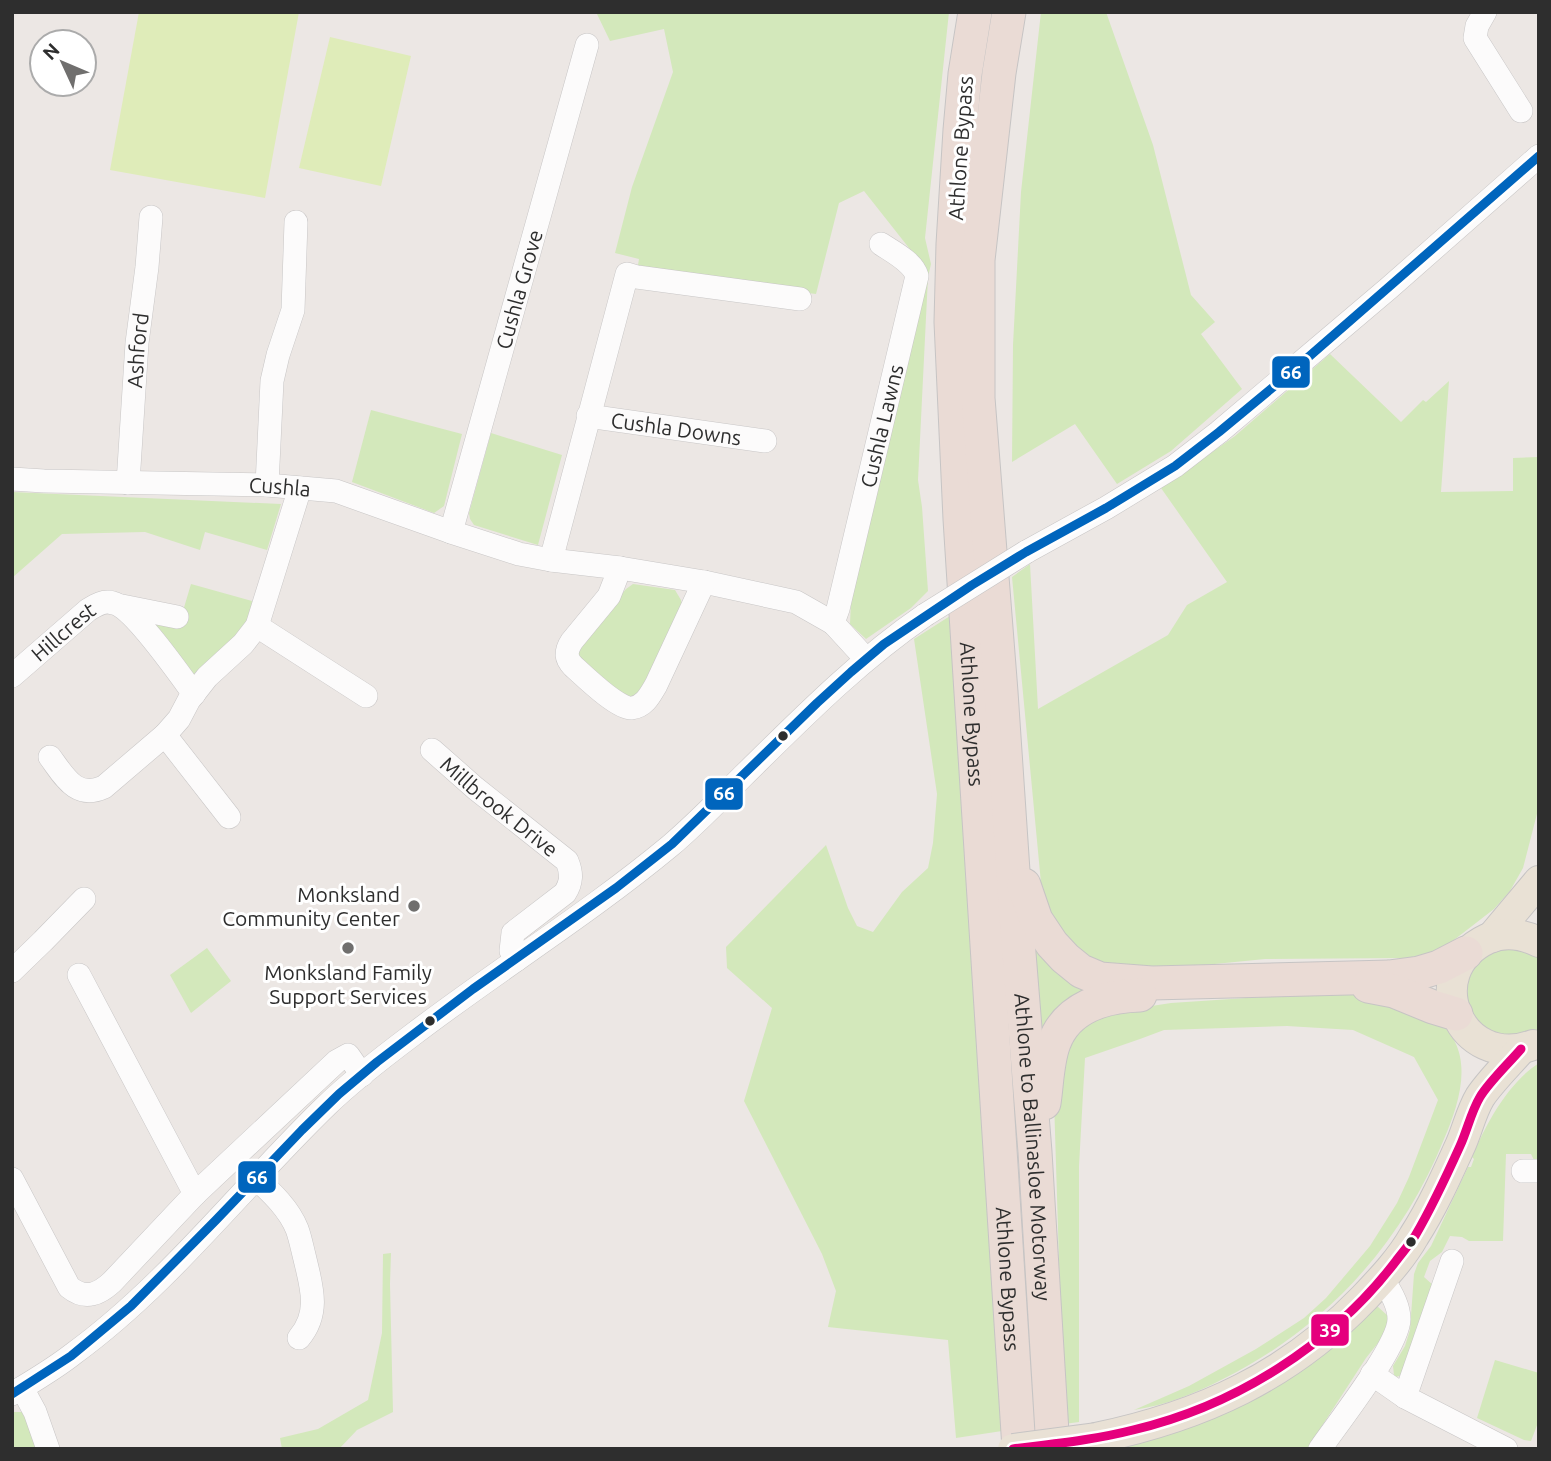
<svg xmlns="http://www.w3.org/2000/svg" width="1551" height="1461" viewBox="0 0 1551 1461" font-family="Ubuntu,sans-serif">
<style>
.green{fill:#d3e8bb}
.pitch{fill:#dfecb9}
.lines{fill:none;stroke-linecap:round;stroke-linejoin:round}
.minor-casing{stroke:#c8c6c6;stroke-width:24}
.major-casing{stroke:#c6c4c4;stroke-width:32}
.highway-casing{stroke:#c6c4c4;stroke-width:35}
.minor{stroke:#fcfbfb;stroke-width:23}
.major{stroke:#e9e1d5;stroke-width:30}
.highway{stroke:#eadbd5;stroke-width:33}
.minor-bridge-casing{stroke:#c8c6c6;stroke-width:24;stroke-linecap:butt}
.major-bridge-casing{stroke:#c6c4c4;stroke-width:32;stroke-linecap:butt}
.minor-bridge{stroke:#fcfbfb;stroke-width:23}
.major-bridge{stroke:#e9e1d5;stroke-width:30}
.bus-1-casing{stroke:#fff;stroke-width:14}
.bus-2-casing{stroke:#fff;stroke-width:14}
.bus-1{stroke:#0065bd;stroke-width:9}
.bus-2{stroke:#e5007d;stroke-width:9}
.bus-dot{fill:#2e2e2e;stroke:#fff;stroke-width:2.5}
.poi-dot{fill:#706f6e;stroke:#fff;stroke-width:2.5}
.labels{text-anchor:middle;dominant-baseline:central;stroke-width:6;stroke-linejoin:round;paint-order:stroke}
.street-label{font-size:21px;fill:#2e2e2e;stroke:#fff}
.poi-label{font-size:21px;fill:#2e2e2e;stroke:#fff;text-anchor:end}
.line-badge{stroke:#fff;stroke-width:2.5}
.badge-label{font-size:19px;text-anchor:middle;font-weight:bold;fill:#fff}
</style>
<rect width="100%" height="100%" fill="#ece7e4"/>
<!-- green -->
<g class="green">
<polygon points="596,12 949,12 925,238 931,264 928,277 918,480 922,507 928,591 911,608 866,639 850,624 851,600 845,598 928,276 924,267 864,191 839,203 816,294 637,271 639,259 615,253 632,187 673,72 664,29 610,41"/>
<polygon points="1041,12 1106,12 1153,145 1191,295 1215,322 1201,334 1242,389 1171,451 1117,484 1075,424 1012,462 1013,345 1021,192"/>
<polygon points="1330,354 1401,422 1423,400 1426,402 1449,381 1441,492 1513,491 1513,458 1539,457 1539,806 1523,868 1510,891 1494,909 1463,933 1446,946 1431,954 1405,958 1265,959 1134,972 1085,963 1043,904 1012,577 1030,564 1038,709 1168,635 1187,605 1227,582 1161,488 1235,436"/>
<polygon points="371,410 462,434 444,506 434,513 352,482"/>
<polygon points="491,433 562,455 538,545 474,525 470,519 469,513"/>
<polygon points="12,492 281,504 267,550 205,532 200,550 145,532 62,534 12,578"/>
<polygon points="191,584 252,601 251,617 247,629 196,674 192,674 154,627 161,620 180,621"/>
<polygon points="633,584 675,590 681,600 682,605 638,696 628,698 578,659 577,653 580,644 626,589"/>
<polygon points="950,616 1002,1431 956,1438 948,1340 828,1327 836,1291 822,1254 744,1101 772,1008 727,968 726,947 826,845 848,908 857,926 873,932 902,892 928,868 933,843 937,794 914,639"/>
<polygon points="1027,930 1110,991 1042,1035"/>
<polygon points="1520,942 1539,951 1539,1030 1536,1032 1506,1041 1464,1015 1472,956"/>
<polygon points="207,948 231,981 191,1013 170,975"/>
<path d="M1364,992C1383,1000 1403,1009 1422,1017C1428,1019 1437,1021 1442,1025C1446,1028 1453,1037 1455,1042C1470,1072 1456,1111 1444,1139C1402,1244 1324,1329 1223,1379C1194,1394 1166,1405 1134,1410L1189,1386L1256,1349L1304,1318L1326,1298L1370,1246L1397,1203L1409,1177L1438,1100L1414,1057L1353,1030L1287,1026L1164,1030L1140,1039L1085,1058L1079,1166V1422L1064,1424L1053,1067L1068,1036L1106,1013L1171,1003L1277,996Z"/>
<path d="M1539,1063V1163L1534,1160L1531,1154H1506L1503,1241H1469L1462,1237L1450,1236L1442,1252L1430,1261L1424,1277L1434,1286L1402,1375L1396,1377L1394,1375L1393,1366L1405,1346L1410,1330L1414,1274L1418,1263L1431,1246L1468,1167H1471L1474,1159L1472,1157C1486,1124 1508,1083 1539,1063Z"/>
<polygon points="391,1253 390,1284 393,1412 357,1430 339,1449 282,1449 280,1438 318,1429 368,1400 382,1333 383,1254"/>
<polygon points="1377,1306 1388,1316 1390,1328 1366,1358 1307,1449 1100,1449 1373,1307"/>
<polygon points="1495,1360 1539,1373 1539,1420 1531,1441 1524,1440 1477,1418"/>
<polygon points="12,1412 27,1412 42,1449 12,1449"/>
</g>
<!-- pitch -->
<g class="pitch">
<polygon points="139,12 299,12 265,198 110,170"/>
<polygon points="330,37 411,56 381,186 299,168"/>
</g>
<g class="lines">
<defs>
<g id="minor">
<polyline points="1485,12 1477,26 1475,38 1521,111"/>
<path id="s1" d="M588,416L765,441"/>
<path id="s2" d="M12,479L44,481L267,485L336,491L451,532L519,554L551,560L620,568L704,582L796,602L833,623L866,659"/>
<path id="s3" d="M128,483L137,343L147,267L151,217"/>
<polyline points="267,485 272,381 278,355 293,310 296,222"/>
<path id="s4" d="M451,532L587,45"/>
<polyline points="1026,552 1106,508 1175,466 1219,432 1389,288 1539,156"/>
<polyline points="551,560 627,274 637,277 800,299"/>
<path d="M620,568L609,596L572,641C566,650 565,658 573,666C584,676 619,710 632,708C645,706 650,695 656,685L704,582"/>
<polyline points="122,606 177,617"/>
<path id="s5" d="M833,623L838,609L917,276C913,262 893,252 881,244"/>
<polyline points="257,626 366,696"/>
<path id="s6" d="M12,676L88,610C96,605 104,600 113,603C133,607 180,675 194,694"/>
<polyline points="165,735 229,817"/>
<path id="s7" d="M432,750L475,788L567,861C572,873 572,882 565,893L513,933L511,951L516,960"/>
<path d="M50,757C64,776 76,800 104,787L165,735L179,719L189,700L207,677L243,644L257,626L300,488"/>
<polyline points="12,971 43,941 84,899"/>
<polyline points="79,975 195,1194"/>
<polyline points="1523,1171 1539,1171"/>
<path d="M256,1178C272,1193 289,1209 297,1229C300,1237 302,1247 304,1255C311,1285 321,1312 299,1338"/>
<path d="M12,1179L69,1287C85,1300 98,1295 112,1282L195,1194L337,1061L348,1055L362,1075"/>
<polyline points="1372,1374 1405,1397 1506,1449"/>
<polyline points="22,1388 35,1412 48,1449"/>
<path d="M12,1394C33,1381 54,1369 73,1354C168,1285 243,1186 327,1105C354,1079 383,1057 411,1036C496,971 588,914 670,846C696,824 720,799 744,775C802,718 858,661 925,615"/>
<polyline points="1405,1397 1452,1261"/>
<path d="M1320,1449C1337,1424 1399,1346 1399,1319C1399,1305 1390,1290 1382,1279"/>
</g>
<g id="major">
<polyline points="1492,937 1539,881"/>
<path d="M1533,1045C1460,1072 1418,972 1487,939C1504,931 1523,934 1539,942"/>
<path d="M1096,1438C1202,1416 1289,1376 1364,1298C1382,1279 1401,1259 1414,1236C1432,1208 1446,1177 1460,1146C1467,1131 1471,1112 1480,1097C1489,1083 1509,1063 1521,1049"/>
</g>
<g id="highway">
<path id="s8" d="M975,12L965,74L960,130L953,244L951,322L960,519L1019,1449"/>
<path id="s9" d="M1009,12L999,73L978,260V398L1001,692L1016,916L1035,1152L1053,1449"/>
<polyline points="1024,885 1036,920 1052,944 1065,958 1081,971 1100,979 1152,983 1389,977 1419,973 1439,967 1466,953"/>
<polyline points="1368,986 1394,991 1433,1007 1456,1014"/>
<path d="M1044,1103C1047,1084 1047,1061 1054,1043C1067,1007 1105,996 1140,995"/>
</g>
</defs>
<!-- minor casing -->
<use href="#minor" class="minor-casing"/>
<!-- major casing -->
<use href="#major" class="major-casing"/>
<!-- highway casing -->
<use href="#highway" class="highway-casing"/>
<!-- minor -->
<use href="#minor" class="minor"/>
<!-- major -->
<use href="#major" class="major"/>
<!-- highway -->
<use href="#highway" class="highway"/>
<defs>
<polyline id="minor-bridge" points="925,615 1026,552"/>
<polyline id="major-bridge" points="1013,1449 1096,1438"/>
</defs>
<!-- minor-bridge casing -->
<use href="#minor-bridge" class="minor-bridge-casing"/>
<!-- major-bridge casing -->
<use href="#major-bridge" class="major-bridge-casing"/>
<!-- minor-bridge -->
<use href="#minor-bridge" class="minor-bridge"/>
<!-- major-bridge -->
<use href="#major-bridge" class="major-bridge"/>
<defs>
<polyline id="bus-1" points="12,1394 71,1356 131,1306 216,1220 302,1130 339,1094 377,1062 473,989 616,888 672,844 817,703 851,672 884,644 972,585 1026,552 1106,508 1175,466 1219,432 1289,374 1539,156"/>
<path id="bus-2" d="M1013,1449C1053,1444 1094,1440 1133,1430C1235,1406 1332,1345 1396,1261C1402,1253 1409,1245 1415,1236C1432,1207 1446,1177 1460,1146C1467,1131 1471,1112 1480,1097C1489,1082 1509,1063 1521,1049"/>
</defs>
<!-- bus-1 casing -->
<use href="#bus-1" class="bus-1-casing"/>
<!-- bus-2 casing -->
<use href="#bus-2" class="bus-2-casing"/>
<!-- bus-1 -->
<use href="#bus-1" class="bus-1"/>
<!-- bus-2 -->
<use href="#bus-2" class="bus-2"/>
</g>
<!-- markers -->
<g class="bus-dot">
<circle cx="783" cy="736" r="6"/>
<circle cx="430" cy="1021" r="6"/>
<circle cx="1411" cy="1242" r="6"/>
</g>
<g class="poi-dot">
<circle cx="414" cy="906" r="7"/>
<circle cx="348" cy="948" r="7"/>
</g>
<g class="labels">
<!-- street labels -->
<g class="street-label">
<text transform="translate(960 148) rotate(-86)">Athlone Bypass</text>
<text stroke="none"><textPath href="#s4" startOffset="252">Cushla Grove</textPath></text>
<text stroke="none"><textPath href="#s3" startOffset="133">Ashford</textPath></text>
<text stroke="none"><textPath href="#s5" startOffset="203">Cushla Lawns</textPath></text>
<text stroke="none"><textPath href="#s1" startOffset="89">Cushla Downs</textPath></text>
<text stroke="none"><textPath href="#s2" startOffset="268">Cushla</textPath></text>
<text stroke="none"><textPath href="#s6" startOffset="68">Hillcrest</textPath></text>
<text stroke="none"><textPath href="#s8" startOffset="704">Athlone Bypass</textPath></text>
<text stroke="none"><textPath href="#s7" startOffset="88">Millbrook Drive</textPath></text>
<text stroke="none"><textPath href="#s9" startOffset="1139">Athlone to Ballinasloe Motorway</textPath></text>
<text stroke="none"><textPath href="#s8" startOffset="1270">Athlone Bypass</textPath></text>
</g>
<!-- poi labels -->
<g class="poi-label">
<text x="400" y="894">Monksland<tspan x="400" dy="24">Community Center</tspan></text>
<text x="348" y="972" text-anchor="middle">Monksland Family<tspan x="348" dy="24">Support Services</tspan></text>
</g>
</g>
<g class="line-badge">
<rect x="1271" y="355" width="40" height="34" rx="7" fill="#0065bd"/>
<rect x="704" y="777" width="40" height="34" rx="7" fill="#0065bd"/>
<rect x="237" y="1160" width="40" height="34" rx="7" fill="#0065bd"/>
<rect x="1310" y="1313" width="40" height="34" rx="7" fill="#e5007d"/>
</g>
<g class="badge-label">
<text x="1291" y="379">66</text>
<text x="724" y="800">66</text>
<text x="257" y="1184">66</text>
<text x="1330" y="1337">39</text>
</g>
<!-- border -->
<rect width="1551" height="1461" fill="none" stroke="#2e2e2e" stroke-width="28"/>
<!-- north arrow -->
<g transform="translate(63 63) rotate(314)"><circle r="33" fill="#ffffff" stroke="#ababab" stroke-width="2"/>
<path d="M0-5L12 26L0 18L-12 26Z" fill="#706f6e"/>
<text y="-10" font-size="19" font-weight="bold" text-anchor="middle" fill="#2e2e2e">N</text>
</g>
</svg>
